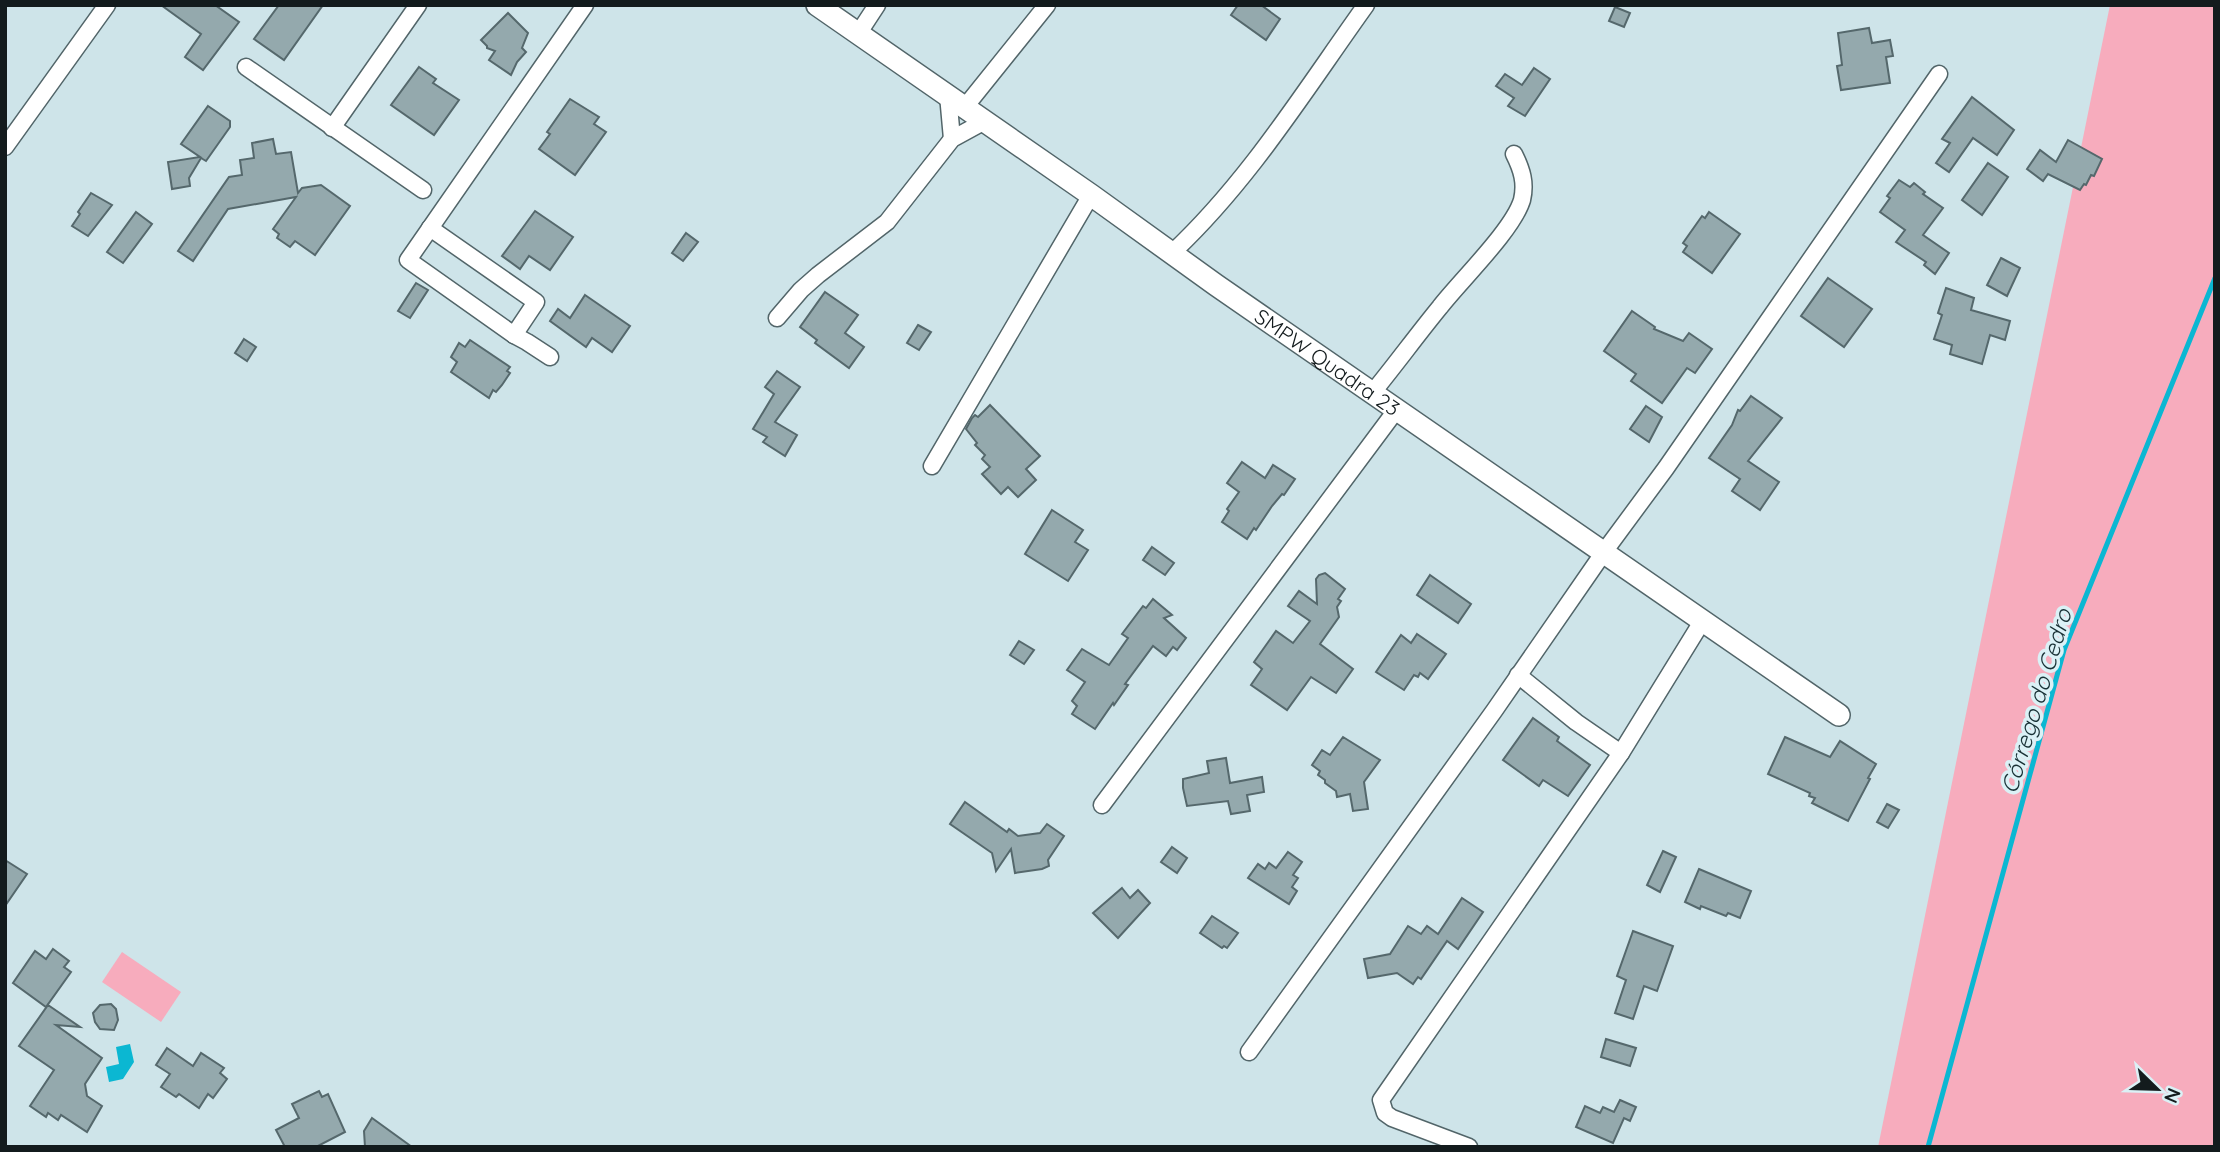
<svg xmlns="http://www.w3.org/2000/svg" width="2220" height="1152" viewBox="0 0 2220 1152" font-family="Quicksand,sans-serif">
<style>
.green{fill:#f7acbd}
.water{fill:#0bb7d2}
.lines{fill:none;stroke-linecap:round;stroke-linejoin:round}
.stream{stroke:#0bb7d2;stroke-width:5}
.building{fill:#94a9ad;stroke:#55686c;stroke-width:2}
.minor-casing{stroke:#526569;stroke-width:19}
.tertiary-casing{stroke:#526569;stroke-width:24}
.minor{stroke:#fff;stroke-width:16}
.tertiary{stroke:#fff;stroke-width:21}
.labels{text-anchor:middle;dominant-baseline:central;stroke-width:7;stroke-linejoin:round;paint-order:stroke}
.street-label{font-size:21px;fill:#131b1d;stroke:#dbf1f6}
.water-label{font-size:23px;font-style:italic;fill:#183035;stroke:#dbf1f6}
</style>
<rect width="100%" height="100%" fill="#cee4e9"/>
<!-- green -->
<g class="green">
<polygon points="2110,5 2215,5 2215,1147 1878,1147"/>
<polygon points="122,952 181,992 161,1022 102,982"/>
</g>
<!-- water -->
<polygon class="water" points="130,1044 134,1062 123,1079 109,1082 106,1067 119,1064 116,1047"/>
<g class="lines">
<!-- stream -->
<polyline class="stream" points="1928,1147 2064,650 2215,278"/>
</g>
<!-- building -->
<g class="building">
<polygon points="161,5 215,5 239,22 203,70 185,57 201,34"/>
<polygon points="279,5 323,5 284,60 254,39"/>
<polygon points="1238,5 1261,5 1280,19 1266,40 1231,15"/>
<polygon points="1615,7 1630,13 1624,27 1609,21"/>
<polygon points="508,13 528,33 522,48 526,52 517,62 511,75 489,60 495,51 487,48 487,46 481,40"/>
<polygon points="1869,28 1872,43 1890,40 1893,56 1886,57 1890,83 1841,90 1837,66 1842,65 1838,33"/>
<polygon points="419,67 436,79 433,83 459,100 434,135 391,105"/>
<polygon points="1534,68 1550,79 1525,116 1508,106 1514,98 1496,86 1505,74 1522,85"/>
<polygon points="1972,97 2014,130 1997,155 1973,138 1949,172 1936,163 1950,143 1942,139"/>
<polygon points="570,99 599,117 594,124 606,132 575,175 539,149 550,134 547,132"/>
<polygon points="208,106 230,121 230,127 206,161 201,158 189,178 190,186 172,189 168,162 200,157 181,144"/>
<polygon points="273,139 276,154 291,152 298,193 302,188 321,185 350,206 315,255 295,241 290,247 277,238 279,234 273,229 296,197 228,209 193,261 178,251 229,177 242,175 240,160 254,158 252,143"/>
<polygon points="2068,140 2102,159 2094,176 2091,175 2086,185 2084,184 2080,190 2048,174 2043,181 2027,169 2040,150 2056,162"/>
<polygon points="1988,163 2008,177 1982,215 1962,200"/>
<polygon points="1899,180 1910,187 1914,183 1925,192 1923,194 1943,208 1923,235 1949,253 1935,274 1924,265 1926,262 1896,242 1905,230 1880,212 1890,198 1887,196"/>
<polygon points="91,193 112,205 88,236 72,226 80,214 78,212"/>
<polygon points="535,211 573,237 550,270 529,256 520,269 502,256"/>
<polygon points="136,212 152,224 123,263 107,252"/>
<polygon points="1709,212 1740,234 1712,273 1683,252 1687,246 1683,243 1702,216 1705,218"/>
<polygon points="686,233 698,242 683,261 672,253"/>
<polygon points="2001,258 2020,268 2007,296 1987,285"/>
<polygon points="1828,278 1872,309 1844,347 1801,316"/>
<polygon points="416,283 428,290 410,318 398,311"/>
<polygon points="1946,288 1974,298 1971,310 2010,321 2005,340 1990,335 1982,364 1950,354 1952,345 1934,339 1942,315 1938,313"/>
<polygon points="825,292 858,315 845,333 864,347 849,368 815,343 817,340 800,327"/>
<polygon points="585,295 630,326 612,352 592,338 586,347 550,321 558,309 570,318"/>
<polygon points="1632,311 1655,327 1654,329 1683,341 1689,333 1712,349 1695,373 1687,368 1662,403 1631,381 1636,374 1604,351"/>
<polygon points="918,325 931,332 919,350 907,343"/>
<polygon points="244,339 256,347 247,361 235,353"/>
<polygon points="470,340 510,367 507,371 510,373 502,385 496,392 493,390 489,398 451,372 457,362 451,357 459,343 465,347"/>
<polygon points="777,371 800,387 775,422 797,435 785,456 763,442 767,437 753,429 774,394 765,387"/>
<polygon points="1751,396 1782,418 1748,461 1779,482 1760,510 1732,491 1740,479 1709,458 1732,425 1738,410 1740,411"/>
<polygon points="990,405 1040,456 1026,469 1036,480 1018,497 1008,487 1001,494 982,474 990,467 982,459 985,455 975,445 977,443 966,429 972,418 975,415 978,417"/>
<polygon points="1646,406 1662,417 1649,442 1630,429"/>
<polygon points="1242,462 1265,478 1273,465 1295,479 1284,495 1282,494 1272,506 1256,530 1254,528 1247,539 1222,522 1229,511 1227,509 1239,492 1227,483"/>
<polygon points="1052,510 1083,530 1075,542 1088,550 1068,581 1025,554"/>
<polygon points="1152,547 1174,563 1165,575 1143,560"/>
<polygon points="1325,573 1345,589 1338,599 1341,601 1337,607 1339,617 1320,644 1353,669 1336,693 1311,677 1287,710 1251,685 1262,669 1254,662 1276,631 1293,643 1310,621 1288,606 1299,591 1317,604 1316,579 1319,575"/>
<polygon points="1430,575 1471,604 1458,623 1417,595"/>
<polygon points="1153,599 1172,615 1164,618 1186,638 1177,650 1173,647 1166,656 1153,646 1125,684 1128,685 1114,705 1113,703 1095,729 1072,714 1077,706 1072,701 1085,682 1067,670 1082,649 1109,665 1128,638 1122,634 1143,606 1146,608"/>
<polygon points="1417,634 1446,654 1428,679 1420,673 1418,677 1414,675 1404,690 1376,672 1401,635 1411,643"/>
<polygon points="1019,641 1034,650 1024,664 1010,655"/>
<polygon points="1533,718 1559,737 1557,741 1590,765 1568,796 1543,780 1539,786 1503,760"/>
<polygon points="1343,737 1380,760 1364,782 1368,809 1353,811 1350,794 1337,797 1336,791 1325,783 1325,780 1318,775 1320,771 1312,765 1322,750 1330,755"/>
<polygon points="1785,737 1830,757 1840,741 1876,764 1868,778 1870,779 1848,821 1812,803 1815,798 1809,796 1810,793 1768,774"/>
<polygon points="1226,758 1230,783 1262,777 1264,792 1247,795 1250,811 1231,814 1228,801 1187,806 1183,788 1183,779 1209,773 1207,761"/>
<polygon points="965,802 1007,832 1009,829 1018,836 1040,833 1047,824 1064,836 1048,860 1049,866 1042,869 1015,873 1011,849 996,871 992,853 950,824"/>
<polygon points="1887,804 1899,810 1888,828 1877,822"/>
<polygon points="1172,847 1187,858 1177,873 1161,862"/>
<polygon points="1663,851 1676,857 1660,892 1647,885"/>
<polygon points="1288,852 1302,862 1293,875 1298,878 1292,887 1297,891 1289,904 1248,878 1258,864 1265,869 1269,863 1276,868"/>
<polygon points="5,860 27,874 5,906"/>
<polygon points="1699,869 1751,891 1740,918 1728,913 1726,916 1701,906 1700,909 1685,902"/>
<polygon points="1122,888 1130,898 1138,890 1150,903 1118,938 1093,913"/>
<polygon points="1462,898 1483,912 1458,949 1447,941 1421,979 1418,977 1413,984 1397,973 1368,978 1364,959 1390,954 1408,926 1421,934 1427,926 1438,934"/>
<polygon points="1212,916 1238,933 1227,948 1224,946 1222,948 1200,933"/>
<polygon points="1633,931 1673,946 1657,991 1644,986 1633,1019 1615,1013 1626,980 1617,976"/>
<polygon points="53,949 69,961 64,967 71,972 46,1007 13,983 35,951 46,959"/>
<polygon points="111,1004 116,1009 118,1020 114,1030 100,1029 95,1022 93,1013 100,1005"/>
<polygon points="48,1005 80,1027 56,1025 102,1058 85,1084 87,1096 102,1106 87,1132 61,1115 58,1120 48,1113 46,1117 30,1106 54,1070 19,1046"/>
<polygon points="1606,1039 1636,1048 1630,1066 1601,1057"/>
<polygon points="167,1048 193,1066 201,1053 224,1068 220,1073 227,1079 213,1098 208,1094 199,1108 179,1094 176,1097 161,1087 170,1074 156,1065"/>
<polygon points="319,1091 322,1097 328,1094 345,1132 316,1147 285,1147 276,1130 299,1118 292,1104"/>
<polygon points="1620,1100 1636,1107 1630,1121 1624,1118 1613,1143 1576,1127 1585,1106 1600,1113 1603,1107 1614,1112"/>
<polygon points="372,1118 412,1147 365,1147 364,1131"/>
</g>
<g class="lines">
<defs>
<g id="minor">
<polyline points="858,34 877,5"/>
<polyline points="246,67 423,190"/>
<polyline points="948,95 952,139"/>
<polyline points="965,107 1047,5"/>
<polyline points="332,128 418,5"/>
<polyline points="5,147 107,5"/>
<polyline points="430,228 536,302 514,335"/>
<path d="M1172,253C1249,181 1305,90 1366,5"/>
<polyline points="777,318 801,290 818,275 887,222 952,139 985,121"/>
<polyline points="550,357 527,342 514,335 408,260 585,5"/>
<path d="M1373,392C1396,364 1417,335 1440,307C1460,281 1513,230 1522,200C1526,183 1522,170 1514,154"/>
<polyline points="932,466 1091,195"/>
<polyline points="1518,675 1576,722 1621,753"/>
<polyline points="1102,805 1397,409"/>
<polyline points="1249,1052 1494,711 1604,552 1666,468 1939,74"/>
<polyline points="1469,1147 1392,1118 1385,1113 1381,1100 1621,753 1703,620"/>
</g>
<g id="tertiary">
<path id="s1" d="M817,5L1091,195L1216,285L1839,715"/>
</g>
</defs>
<!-- minor casing -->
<use href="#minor" class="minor-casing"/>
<!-- tertiary casing -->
<use href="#tertiary" class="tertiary-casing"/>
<!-- minor -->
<use href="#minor" class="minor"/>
<!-- tertiary -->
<use href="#tertiary" class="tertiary"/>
</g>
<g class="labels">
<!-- street labels -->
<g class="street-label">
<text stroke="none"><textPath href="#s1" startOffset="623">SMPW Quadra 23</textPath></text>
</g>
<!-- water labels -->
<g class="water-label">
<text transform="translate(2036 701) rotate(-73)">Córrego do Cedro</text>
</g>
</g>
<!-- border -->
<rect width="2220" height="1152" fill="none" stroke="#131b1d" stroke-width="14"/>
<!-- north arrow -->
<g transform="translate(2157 1089) rotate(113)" stroke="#dbf1f6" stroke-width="5" paint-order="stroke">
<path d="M0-5L12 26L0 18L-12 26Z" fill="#131b1d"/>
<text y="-10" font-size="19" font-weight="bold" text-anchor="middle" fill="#131b1d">N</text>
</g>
</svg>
